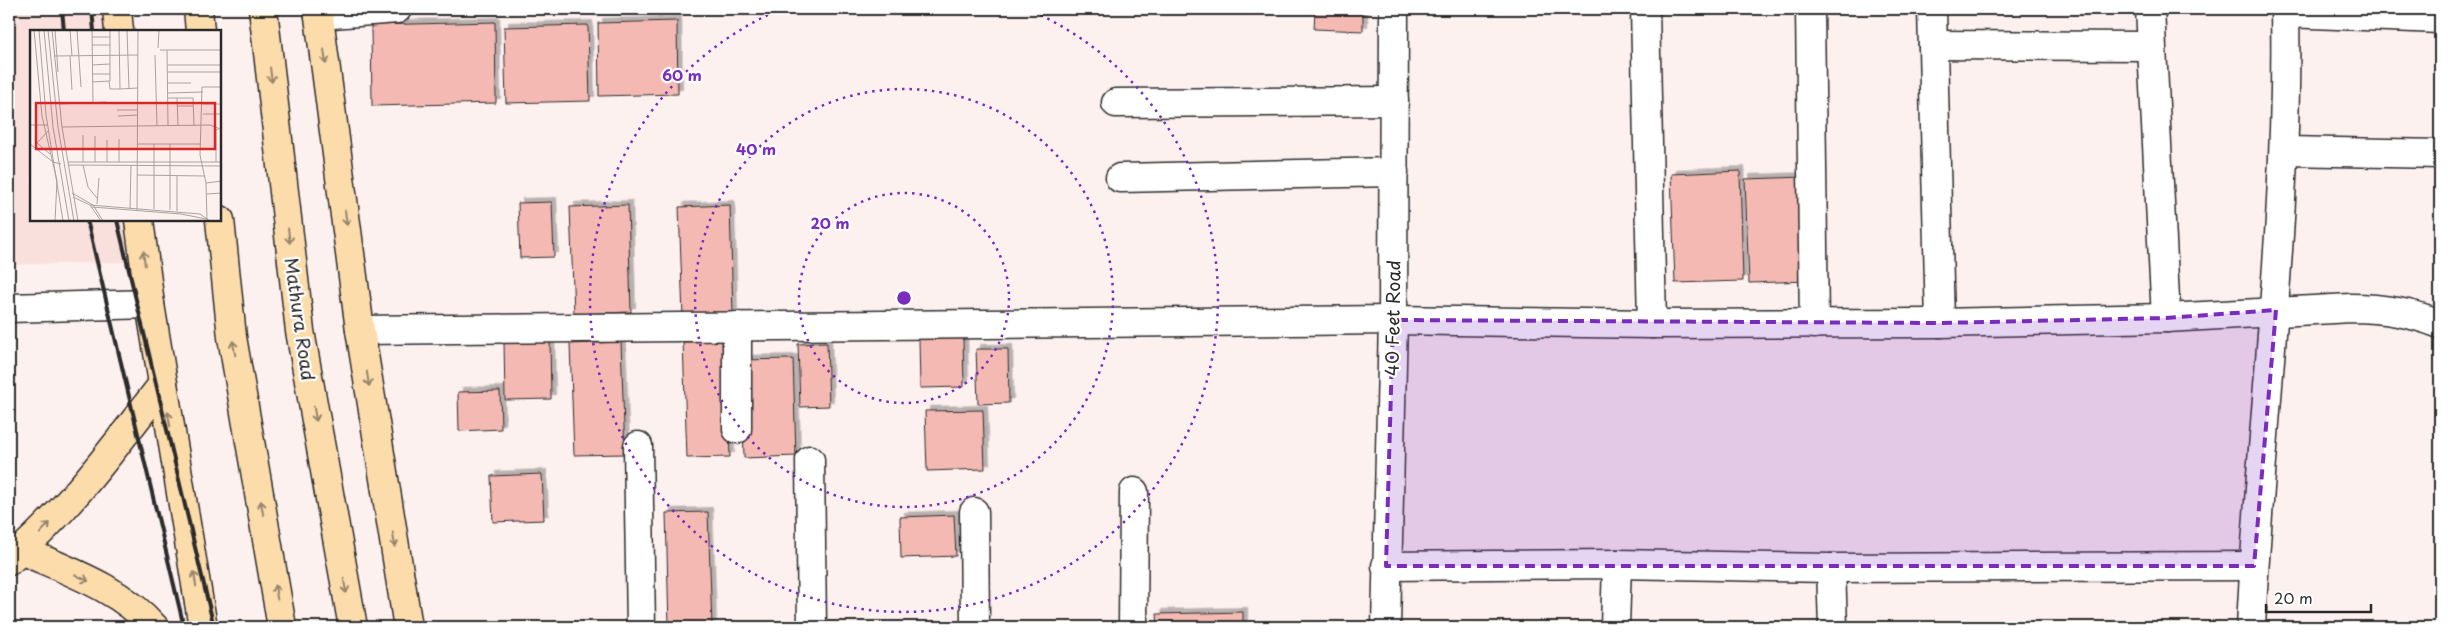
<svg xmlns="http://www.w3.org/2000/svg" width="2449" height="636" viewBox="0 0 2449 636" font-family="'Playpen Sans',sans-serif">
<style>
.built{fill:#fae0dd}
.building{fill:#f4b9b2;stroke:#2b2b2b;filter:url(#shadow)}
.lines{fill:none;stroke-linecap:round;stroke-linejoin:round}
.minor-casing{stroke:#2b2b2b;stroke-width:31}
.major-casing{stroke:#2b2b2b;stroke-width:31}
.highway-casing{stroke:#2b2b2b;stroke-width:31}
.minor{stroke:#fff;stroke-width:28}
.major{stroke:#fddcac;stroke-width:28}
.highway{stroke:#fddcac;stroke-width:28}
.rail{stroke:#2b2b2b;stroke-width:4}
.oneway{stroke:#94846c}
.marked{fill:#7b2cbf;fill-opacity:0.2;stroke:#7b2cbf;stroke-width:4;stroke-dasharray:10 6;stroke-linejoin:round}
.ring{fill:none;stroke:#7b2cbf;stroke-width:2.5;stroke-dasharray:2.5 5}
.labels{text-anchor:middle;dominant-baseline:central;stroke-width:4.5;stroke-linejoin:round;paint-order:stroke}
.street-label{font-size:18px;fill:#2b2b2b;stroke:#fff}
.inset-road{fill:none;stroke:#a9a2a1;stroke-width:1}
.view{fill:#d62828;fill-opacity:0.15;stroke:#d62828;stroke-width:2.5}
.inset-edge{fill:none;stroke:#2b2b2b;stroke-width:2.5}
.centre{fill:#7b2cbf;stroke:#fff;stroke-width:2.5}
.ring-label{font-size:15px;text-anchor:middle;font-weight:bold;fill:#7b2cbf;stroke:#fff;stroke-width:4.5;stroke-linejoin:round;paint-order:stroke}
</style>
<defs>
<filter id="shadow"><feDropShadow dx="4.5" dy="-4.5" stdDeviation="0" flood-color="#0004"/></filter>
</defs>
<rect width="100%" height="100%" fill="#fdf1f0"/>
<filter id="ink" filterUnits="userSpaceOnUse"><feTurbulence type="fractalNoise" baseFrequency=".02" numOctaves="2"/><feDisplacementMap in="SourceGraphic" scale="10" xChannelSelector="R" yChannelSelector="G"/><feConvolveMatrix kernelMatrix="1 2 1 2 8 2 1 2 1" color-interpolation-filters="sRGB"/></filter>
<g filter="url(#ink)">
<!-- built -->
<polygon class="built" points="9,9 108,9 109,31 31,31 31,220 124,220 128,262 9,265"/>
<!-- building -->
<g class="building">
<polygon points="1315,9 1363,9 1363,31 1314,29"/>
<polygon points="677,21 678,94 599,96 598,23"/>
<polygon points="495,22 496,103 372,106 371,25"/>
<polygon points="588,25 590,101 506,103 504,27"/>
<polygon points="1740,171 1743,281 1675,283 1671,174"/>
<polygon points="1805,177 1808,281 1749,283 1745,179"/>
<polygon points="552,202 554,257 520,258 518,203"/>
<polygon points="628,205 631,312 574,314 570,207"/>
<polygon points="730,205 733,316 683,317 679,207"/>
<polygon points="963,338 964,387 920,388 919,339"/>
<polygon points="550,339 551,399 505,400 504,341"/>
<polygon points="726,341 730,457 687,458 683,342"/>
<polygon points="621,342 625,454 574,455 570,344"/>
<polygon points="827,343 829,406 800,407 798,344"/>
<polygon points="976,349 1008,349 1009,403 978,404"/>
<polygon points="793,359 796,456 744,458 741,360"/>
<polygon points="500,391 501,429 459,431 458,392"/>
<polygon points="983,410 985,469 927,471 925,411"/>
<polygon points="542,474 544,520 493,522 491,476"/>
<polygon points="708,512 712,626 669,627 666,513"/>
<polygon points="954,515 956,556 901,558 900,517"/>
<polygon points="1243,612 1243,627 1158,627 1157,614"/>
</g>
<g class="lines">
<defs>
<g id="minor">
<polyline points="1645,9 1652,324"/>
<polyline points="1810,9 1814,324"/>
<polyline points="1932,9 1940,323"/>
<polyline points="2150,9 2166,318"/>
<polyline points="2286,13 2440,19"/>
<polyline points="319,15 397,9"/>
<polyline points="1933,45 2151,46"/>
<polyline points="1116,103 1394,101"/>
<polyline points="2285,151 2440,154"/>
<polyline points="1120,178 1394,172"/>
<polyline points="9,308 150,304"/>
<polyline points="737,326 737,429"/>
<path d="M360,330L1393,320L1652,324L1940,323L2166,318L2351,308C2383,308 2410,312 2440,324"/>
<polyline points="638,446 641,627"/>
<polyline points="810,460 812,627"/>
<polyline points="974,512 975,627"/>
<polyline points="1386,566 1617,564 1831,568 2254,566"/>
<polyline points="1831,568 1833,627"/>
<polyline points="1133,627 1134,492"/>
<polyline points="1386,627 1393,320 1394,9"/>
<polyline points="1615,627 1617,564"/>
<path d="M2251,627C2261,421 2289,216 2285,9"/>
</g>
<g id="major">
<polyline points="117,9 119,31"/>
<polyline points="318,9 360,330 408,627"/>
<polyline points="139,220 150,304 203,627"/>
<path d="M21,550C68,571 120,588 154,627"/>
<path d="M9,561C69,510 115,446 163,384"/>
</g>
<g id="highway">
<polyline points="198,9 200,31"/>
<polyline points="263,9 300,331 353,627"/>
<polyline points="220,220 232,337 282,627"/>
</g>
</defs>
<!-- minor casing -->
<use href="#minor" class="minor-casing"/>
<!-- major casing -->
<use href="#major" class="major-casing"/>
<!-- highway casing -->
<use href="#highway" class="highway-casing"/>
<!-- minor -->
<use href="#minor" class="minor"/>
<!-- major -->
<use href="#major" class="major"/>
<!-- highway -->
<use href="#highway" class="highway"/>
<!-- rail -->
<g class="rail">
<polyline points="62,9 64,31"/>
<polyline points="92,9 94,31"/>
<polyline points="87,220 184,627"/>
<polyline points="117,220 214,627"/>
</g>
</g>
<!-- one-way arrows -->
<defs><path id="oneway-shaft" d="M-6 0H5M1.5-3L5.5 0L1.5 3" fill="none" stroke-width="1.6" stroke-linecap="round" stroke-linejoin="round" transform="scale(1.25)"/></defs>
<g class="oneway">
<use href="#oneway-shaft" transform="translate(325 57) rotate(83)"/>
<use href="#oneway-shaft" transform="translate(271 75) rotate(83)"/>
<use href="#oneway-shaft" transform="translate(346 218) rotate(83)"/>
<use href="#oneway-shaft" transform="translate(289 236) rotate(83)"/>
<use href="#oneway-shaft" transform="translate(144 258) rotate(-97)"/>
<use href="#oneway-shaft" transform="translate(234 348) rotate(-100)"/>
<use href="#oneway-shaft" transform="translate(368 379) rotate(81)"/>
<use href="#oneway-shaft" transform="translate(315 414) rotate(80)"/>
<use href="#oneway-shaft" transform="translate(169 419) rotate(-99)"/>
<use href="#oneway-shaft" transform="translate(262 508) rotate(-100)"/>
<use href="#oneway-shaft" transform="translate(45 528) rotate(-47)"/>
<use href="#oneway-shaft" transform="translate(394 540) rotate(81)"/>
<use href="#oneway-shaft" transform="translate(82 578) rotate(25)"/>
<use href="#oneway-shaft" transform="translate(195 579) rotate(-99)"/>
<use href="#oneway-shaft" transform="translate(345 586) rotate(80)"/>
<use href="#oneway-shaft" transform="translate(276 592) rotate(-100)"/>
</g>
</g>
<!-- marked area -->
<path class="marked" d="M2276,310L2254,566H1386L1393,320L1940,323L2166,318Z"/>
<!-- distance rings -->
<g class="ring">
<circle cx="904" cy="298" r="105"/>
<circle cx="904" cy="298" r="209"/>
<path d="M1027 9A314 314 0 1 1 781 9"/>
</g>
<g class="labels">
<!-- street labels -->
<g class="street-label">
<text transform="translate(1392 318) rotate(-89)">40 Feet Road</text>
<text transform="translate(301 319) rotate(82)">Mathura Road</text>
</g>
</g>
<!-- overview -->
<g transform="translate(30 30)">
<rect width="191" height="191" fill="#fdf1f0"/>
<path class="inset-road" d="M4,0L12,86L27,151L25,191M9,0L16,85L33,191M14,0L23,97L39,191M18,0L28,97L44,191M22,0L32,97L48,191M25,0L28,42M40,0L42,26M47,0L51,57M62,0L63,72M89,0L90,59L108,58M97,0L99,59M62,7H80M62,15H80M128,18L129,0M130,20H192M137,20L138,96M125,25L127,96M24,26L108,25M40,26L42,60M62,35L80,34M138,35H192M138,42H192M62,44H80M79,51L80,59H90M62,52L80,51V0M138,53H161M138,63L173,62M138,68H163L164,96M147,68L148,96M29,74L77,72M173,74H192M147,76H163M87,80H108M173,84H192M88,86L108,85M0,95H17M32,97L180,95L188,98M53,105V132M65,106V132M77,110V132M7,113L20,124M7,113L18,101M0,114L23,132L31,134M107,114H171M140,114V180M38,132H192M89,132V109M186,132V100L192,97M39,135L192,136M53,135L58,157L67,168M107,145L175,146M147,146V181M176,153L192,151M42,163L63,175L73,191M177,164L192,163M43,167L60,175L71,191M67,174L69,148M60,175L170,184L180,191M62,177L151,184L176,189M100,179L101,135M124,179V114M107,181L108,0M177,190L176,153L170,125L172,57H192"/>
<path class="view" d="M6,73H185V119H6Z"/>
<rect width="191" height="191" class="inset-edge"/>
</g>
<circle cx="904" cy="298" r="8" class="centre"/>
<g class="ring-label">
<text x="682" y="81">60 m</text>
<text x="756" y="155">40 m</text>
<text x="830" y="229">20 m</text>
</g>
<!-- margin -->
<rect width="2449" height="636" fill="none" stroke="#fff" stroke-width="30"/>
<rect x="15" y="15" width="2419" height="606" fill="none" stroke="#2b2b2b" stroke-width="2" filter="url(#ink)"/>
<!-- scale -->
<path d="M2266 604v8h105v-8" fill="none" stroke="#2b2b2b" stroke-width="2.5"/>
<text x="2274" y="604" font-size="15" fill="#2b2b2b" stroke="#ffffff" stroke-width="4" paint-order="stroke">20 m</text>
</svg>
